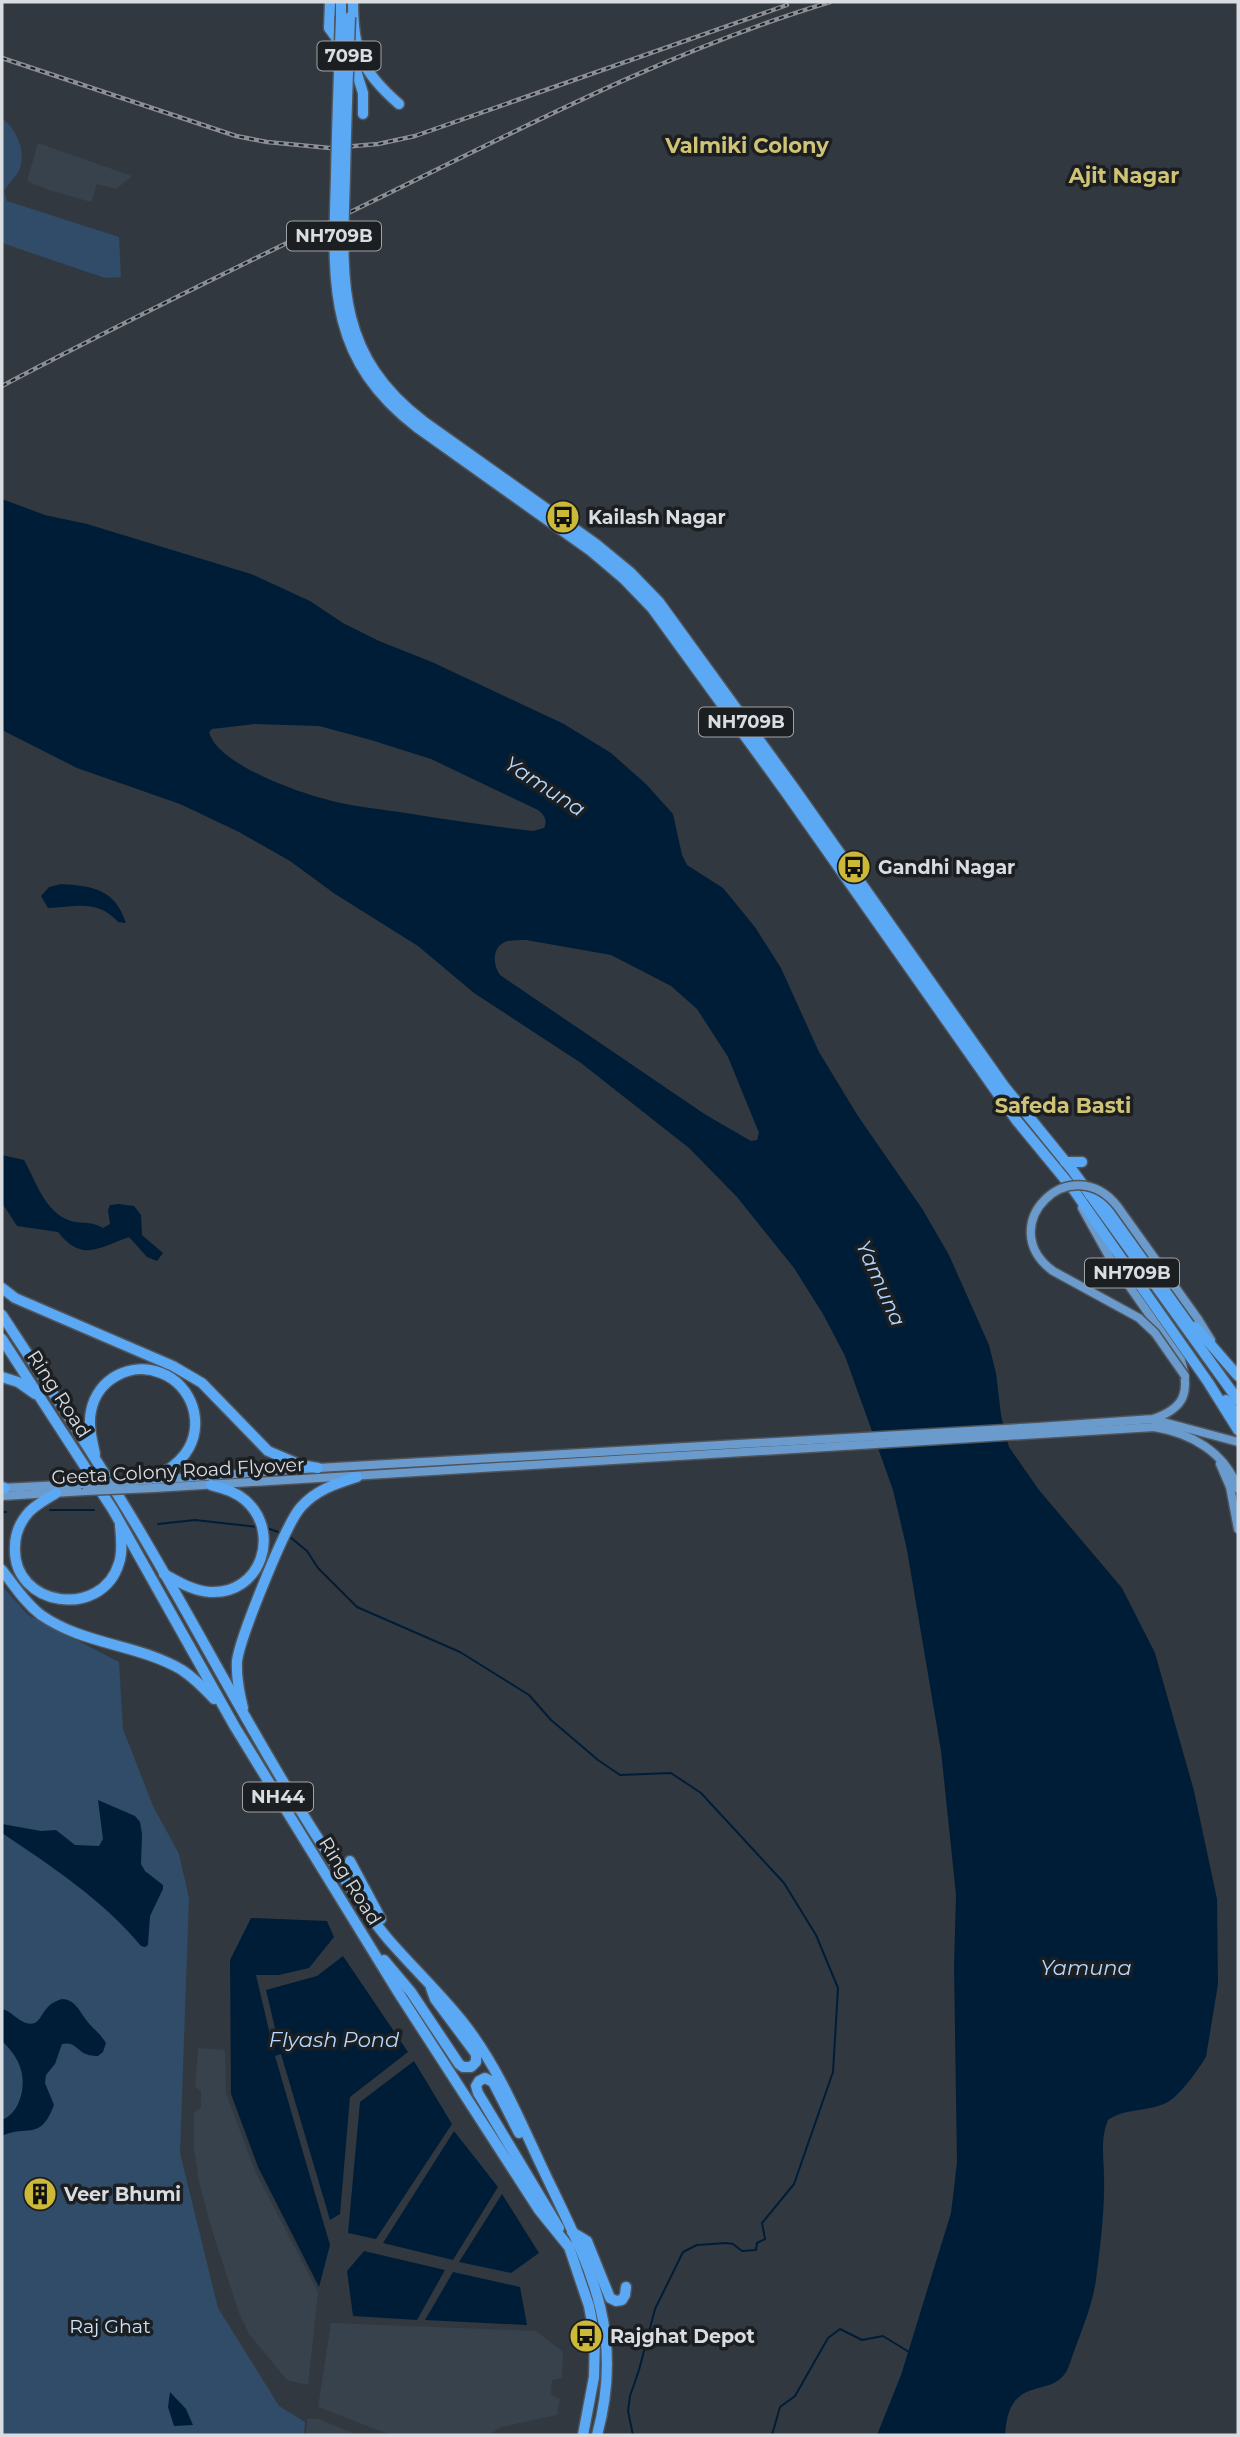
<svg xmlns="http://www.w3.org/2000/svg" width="1240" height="2437" viewBox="0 0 1240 2437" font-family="Montserrat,sans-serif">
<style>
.built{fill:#37424d}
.green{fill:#304c68}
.water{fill:#001d38;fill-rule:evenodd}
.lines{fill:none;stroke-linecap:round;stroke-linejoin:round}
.stream{stroke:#001d38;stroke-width:2}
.major-casing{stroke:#4f545a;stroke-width:11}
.highway-casing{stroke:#4f545a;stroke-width:13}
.major{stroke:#6a9bcc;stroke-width:8}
.highway{stroke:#5ba9f5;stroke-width:10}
.rail-casing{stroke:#8b8f95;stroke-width:4.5}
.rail{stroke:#1c1f22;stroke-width:2;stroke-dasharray:5;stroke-linecap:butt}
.major-bridge-casing{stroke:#4f545a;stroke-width:11;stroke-linecap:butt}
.highway-bridge-casing{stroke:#4f545a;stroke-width:13;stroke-linecap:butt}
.major-bridge{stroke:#6a9bcc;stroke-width:8}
.highway-bridge{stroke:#5ba9f5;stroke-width:10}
.labels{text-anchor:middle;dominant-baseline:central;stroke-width:7;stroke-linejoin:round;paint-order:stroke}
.shield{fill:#1c1f22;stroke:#a0a3a8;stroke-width:2}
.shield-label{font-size:18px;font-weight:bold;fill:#d9dce1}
.poi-label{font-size:19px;font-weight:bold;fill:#d9dce1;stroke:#1c1f22;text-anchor:start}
.street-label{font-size:19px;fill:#d9dce1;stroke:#1c1f22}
.park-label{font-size:19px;fill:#cbe3fd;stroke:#1c1f22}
.neighbourhood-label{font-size:21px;font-weight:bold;fill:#d0c375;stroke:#1c1f22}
.water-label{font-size:21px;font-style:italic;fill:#b4d8fe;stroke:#1c1f22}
</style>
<rect width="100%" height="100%" fill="#32383f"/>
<!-- built -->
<g class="built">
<polygon points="38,143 132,176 116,189 97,184 91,202 49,190 27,181"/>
<polygon points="198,2048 225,2050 226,2093 255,2171 318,2292 308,2385 287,2380 249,2334 239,2313 211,2227 199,2182 194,2148 194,2112 201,2108 201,2091 195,2087"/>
<polygon points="331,2323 536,2331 563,2352 562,2378 552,2380 551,2394 560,2399 557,2415 501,2427 489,2435 391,2435 318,2407"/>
<polygon points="307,2419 319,2419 357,2435 306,2435"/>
</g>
<!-- green -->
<g class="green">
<path d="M2,118C16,129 26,149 20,168C17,176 8,184 4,191L7,201L119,237L121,277L105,278L2,243Z"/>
<polygon points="2,1586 28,1615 119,1662 123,1729 153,1806 179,1854 189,1898 180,2153 218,2308 279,2406 305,2422 304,2435 2,2435"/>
</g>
<!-- water -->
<g class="water">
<path d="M2,499L45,515L87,524L251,574L310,601L343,623L379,641L432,662L564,724L611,753L646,784L673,814L682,855L687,865L723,888L755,927L781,968L819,1052L858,1116L923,1210L949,1255L989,1345L996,1373L1001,1415L1009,1447L1039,1490L1122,1588L1155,1653L1194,1791L1217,1899L1218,1984L1206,2057C1198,2070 1179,2097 1166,2103C1147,2112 1125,2108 1108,2120C1100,2140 1104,2157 1104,2178C1105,2207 1100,2251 1096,2280C1092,2308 1079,2336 1070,2363C1057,2405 1009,2367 1005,2435H877L901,2375L951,2213L957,2162L954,1966L956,1895L941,1751L907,1550L893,1490L845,1356L823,1314L794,1268L737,1197L689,1148L581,1063L474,993L418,946L335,894L290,861L239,832L180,804L77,768L2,730ZM255,724L319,726L371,740L431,759L538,810C544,815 548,820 544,828L533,831C491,826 448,820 406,813C378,809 348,806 321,798C292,790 217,763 209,732L212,729ZM526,940L611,955L671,986L697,1009L728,1057L759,1133L757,1140L751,1141L706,1115L500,975C492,964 492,945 508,941C513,940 521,940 526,940Z"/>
<path d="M61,884C93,886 115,889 126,923L118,922C97,899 77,907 48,908L41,896L49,887Z"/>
<path d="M2,1155L24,1160C36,1181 45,1213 71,1221C83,1224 92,1221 103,1228L110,1224L108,1210L110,1205L119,1204L134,1206L141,1215L142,1235L163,1253L157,1261L147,1257L129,1237C100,1247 82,1263 58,1232L17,1226L2,1203Z"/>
<path d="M98,1800L135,1816L140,1822L142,1834L141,1864L145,1871L163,1885V1889L150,1916L148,1945L145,1947L141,1946C103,1900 51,1866 2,1833V1824L41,1831L56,1830L75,1845L99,1846L103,1839Z"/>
<polygon points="251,1918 327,1921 334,1937 309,1968 279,1975 256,1975 271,2039 277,2037 266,1990 317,1976 343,1956 408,2052 350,2097 340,2214 330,2220 281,2054 275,2056 330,2245 319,2287 258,2167 231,2094 230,1960"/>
<path d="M62,1999C76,2000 79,2011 87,2021C93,2029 100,2033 106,2043L103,2052L98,2056C93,2056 86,2055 82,2052C74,2046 73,2042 62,2044L55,2064L46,2075L45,2083L54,2105C40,2142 28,2124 2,2136V2120C20,2113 26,2087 21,2070C18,2058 10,2049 2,2041V2009C11,2011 17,2020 26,2023C39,2027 40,2015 47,2008C51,2003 56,2001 62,1999Z"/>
<polygon points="414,2061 452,2124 376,2239 348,2233 360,2102"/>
<polygon points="454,2131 498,2187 453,2260 383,2243"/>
<polygon points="502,2194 539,2253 511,2273 459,2262"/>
<polygon points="364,2251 445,2270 417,2320 353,2316 347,2271"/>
<polygon points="453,2272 520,2287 527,2325 425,2320"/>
<polygon points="170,2392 186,2409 193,2425 174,2426 168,2407"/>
</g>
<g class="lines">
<!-- stream -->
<g class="stream">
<polyline points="50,1510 94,1510"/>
<polyline points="2,1512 6,1512"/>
<polyline points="158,1524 195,1520 258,1527"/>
<polyline points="267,1528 281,1533"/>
<polyline points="290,1537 307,1551 318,1568 357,1607 460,1652 529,1695 551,1720 598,1760 620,1775 671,1773 701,1793 784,1883 816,1935 838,1988 833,2072 794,2184 762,2223 765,2239 757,2243 756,2250 742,2251 733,2244 726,2243 697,2245 683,2252 655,2309 639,2370 630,2396 628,2411 633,2435"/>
<polyline points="772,2435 780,2407 795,2396 828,2338 840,2329 862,2340 883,2336 909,2352"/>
</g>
<defs>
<g id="major">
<polyline points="1198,1319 1211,1340"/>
<polyline points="1156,1420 1238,1442"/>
<polyline points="1220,1464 1230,1487 1238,1529"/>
<path d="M152,1480L318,1468L1038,1427L1153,1419C1186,1408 1190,1391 1181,1360L1111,1260L1082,1208"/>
<polyline points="2,1488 81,1484"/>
<path d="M154,1488L1154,1427C1191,1433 1225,1452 1238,1489"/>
<polyline points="2,1496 86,1491"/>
</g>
<g id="highway">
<polyline points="330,2 329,28 353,61 363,93 363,114"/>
<path d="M353,2C353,51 361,71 399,104"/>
<polyline points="341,16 341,2"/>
<polyline points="423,421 596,544 630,572 659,602 794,788 1004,1086 1073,1171 1238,1400"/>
<polyline points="418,428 591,551 624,579 652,608 787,794 1017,1121 1073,1189 1208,1382 1238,1430"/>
<polyline points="1065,1162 1082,1162"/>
<polyline points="1090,1195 1102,1200 1110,1209 1192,1323 1238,1376"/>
<polyline points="2,1288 15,1298 173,1366 202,1383 268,1451 301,1465 318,1468"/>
<path d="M2,1315C48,1385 95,1456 138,1528C198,1629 251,1733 314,1832C336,1867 362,1908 388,1939C414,1969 442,1995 466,2026C498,2068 518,2116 540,2163C585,2259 627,2325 597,2435"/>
<polyline points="2,1339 113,1510 235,1727 398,1992 539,2210 569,2247 589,2306 595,2338 594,2377 583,2435"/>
<polyline points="2,1377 18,1382 35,1394"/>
<polyline points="1226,1400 1238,1416"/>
<path d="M95,1454C92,1440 88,1425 91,1411C97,1379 131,1361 161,1373C193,1385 206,1426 185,1454C176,1466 164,1472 151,1480"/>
<polyline points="2,1487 5,1488"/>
<path d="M56,1493C47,1499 37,1504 29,1512C20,1522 15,1534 15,1547C12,1607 102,1620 119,1563C123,1551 121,1537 120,1525"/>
<path d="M2,1570C14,1585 25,1603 41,1615C84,1645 138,1644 182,1670C194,1678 204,1688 214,1699"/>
<path d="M164,1574C179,1582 193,1591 210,1592C261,1595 282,1532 245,1500C235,1491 223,1489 211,1485"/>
<path d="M243,1708C239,1692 236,1678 237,1661C240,1638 286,1523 301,1507C316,1490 335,1484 357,1477"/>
<polyline points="350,1861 381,1919"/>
<polyline points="384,1960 411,1992 459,2064 463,2067 471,2067 476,2062 476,2054 435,1999 431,1988"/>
<polyline points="519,2133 493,2082 485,2078 479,2081 476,2086 478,2093 559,2228"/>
<polyline points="572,2232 587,2241 610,2298 616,2301 622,2300 625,2295 626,2287"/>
</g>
</defs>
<!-- major casing -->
<use href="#major" class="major-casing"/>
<!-- highway casing -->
<use href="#highway" class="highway-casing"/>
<!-- major -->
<use href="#major" class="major"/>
<!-- highway -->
<use href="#highway" class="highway"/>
<defs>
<g id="rail">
<polyline points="2,58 236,136 267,142 330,148 378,144 415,136 787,5"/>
<path d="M2,386C125,321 250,261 375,200C524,127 671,50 830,2"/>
</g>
</defs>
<!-- rail casing -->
<use href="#rail" class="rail-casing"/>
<!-- rail -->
<use href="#rail" class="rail"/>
<defs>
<g id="major-bridge">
<path d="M1185,1376L1155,1333L1139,1318L1053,1271C992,1226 1071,1147 1118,1207L1198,1319"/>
<polyline points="81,1484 151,1480"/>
<polyline points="86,1491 154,1488"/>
</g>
<g id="highway-bridge">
<path d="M341,16C339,70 337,123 336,177C333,281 326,358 418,428"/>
<path d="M350,17C348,70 346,123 345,176C342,277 334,353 423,421"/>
</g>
</defs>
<!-- major-bridge casing -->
<use href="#major-bridge" class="major-bridge-casing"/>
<!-- highway-bridge casing -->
<use href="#highway-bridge" class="highway-bridge-casing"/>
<!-- major-bridge -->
<use href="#major-bridge" class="major-bridge"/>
<!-- highway-bridge -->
<use href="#highway-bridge" class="highway-bridge"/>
</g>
<!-- icons -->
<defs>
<symbol id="bus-disc" viewBox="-11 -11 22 22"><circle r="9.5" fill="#cdb938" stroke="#1c1f22"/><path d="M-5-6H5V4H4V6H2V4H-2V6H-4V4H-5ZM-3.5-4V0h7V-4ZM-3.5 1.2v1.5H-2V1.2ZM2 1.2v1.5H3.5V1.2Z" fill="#111"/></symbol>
<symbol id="building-disc" viewBox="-11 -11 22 22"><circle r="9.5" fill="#cdb938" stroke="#1c1f22"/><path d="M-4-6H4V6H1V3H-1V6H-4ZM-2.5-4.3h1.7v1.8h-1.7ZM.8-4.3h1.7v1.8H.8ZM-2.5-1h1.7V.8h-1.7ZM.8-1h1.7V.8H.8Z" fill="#111"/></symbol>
</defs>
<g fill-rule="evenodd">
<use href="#bus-disc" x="544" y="498" width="38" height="38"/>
<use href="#bus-disc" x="835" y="848" width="38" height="38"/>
<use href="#building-disc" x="21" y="2175" width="38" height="38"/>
<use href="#bus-disc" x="567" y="2317" width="38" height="38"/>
</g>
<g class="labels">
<!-- shield labels -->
<g class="shield">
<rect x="317.5" y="41.5" width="63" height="29" rx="5"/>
<rect x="287" y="221.5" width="94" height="29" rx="5"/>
<rect x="699" y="707.5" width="94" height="29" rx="5"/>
<rect x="1085" y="1258.5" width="94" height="29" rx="5"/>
<rect x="243" y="1782.5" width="70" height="29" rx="5"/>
</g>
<g class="shield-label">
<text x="349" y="56">709B</text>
<text x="334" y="236">NH709B</text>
<text x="746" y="722">NH709B</text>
<text x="1132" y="1273">NH709B</text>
<text x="278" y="1797">NH44</text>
</g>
<!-- poi labels -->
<g class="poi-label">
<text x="588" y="517">Kailash Nagar</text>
<text x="878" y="867">Gandhi Nagar</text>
<text x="64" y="2194">Veer Bhumi</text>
<text x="610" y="2336">Rajghat Depot</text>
</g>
<!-- street labels -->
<g class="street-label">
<text transform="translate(59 1394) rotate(57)">Ring Road</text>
<text transform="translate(178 1471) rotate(-3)">Geeta Colony Road Flyover</text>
<text transform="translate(350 1881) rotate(58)">Ring Road</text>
</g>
<!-- park labels -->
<g class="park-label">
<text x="110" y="2326">Raj Ghat</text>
</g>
<!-- neighbourhood labels -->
<g class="neighbourhood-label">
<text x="747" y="145">Valmiki Colony</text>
<text x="1124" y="175">Ajit Nagar</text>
<text x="1063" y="1105">Safeda Basti</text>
</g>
<!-- water labels -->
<g class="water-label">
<text transform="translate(545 786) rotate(33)">Yamuna</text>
<text transform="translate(881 1283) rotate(66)">Yamuna</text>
<text x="1086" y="1967">Yamuna</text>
<text x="334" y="2039">Flyash Pond</text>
</g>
</g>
<!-- border -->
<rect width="1240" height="2437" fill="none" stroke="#d9dce1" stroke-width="7"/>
</svg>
